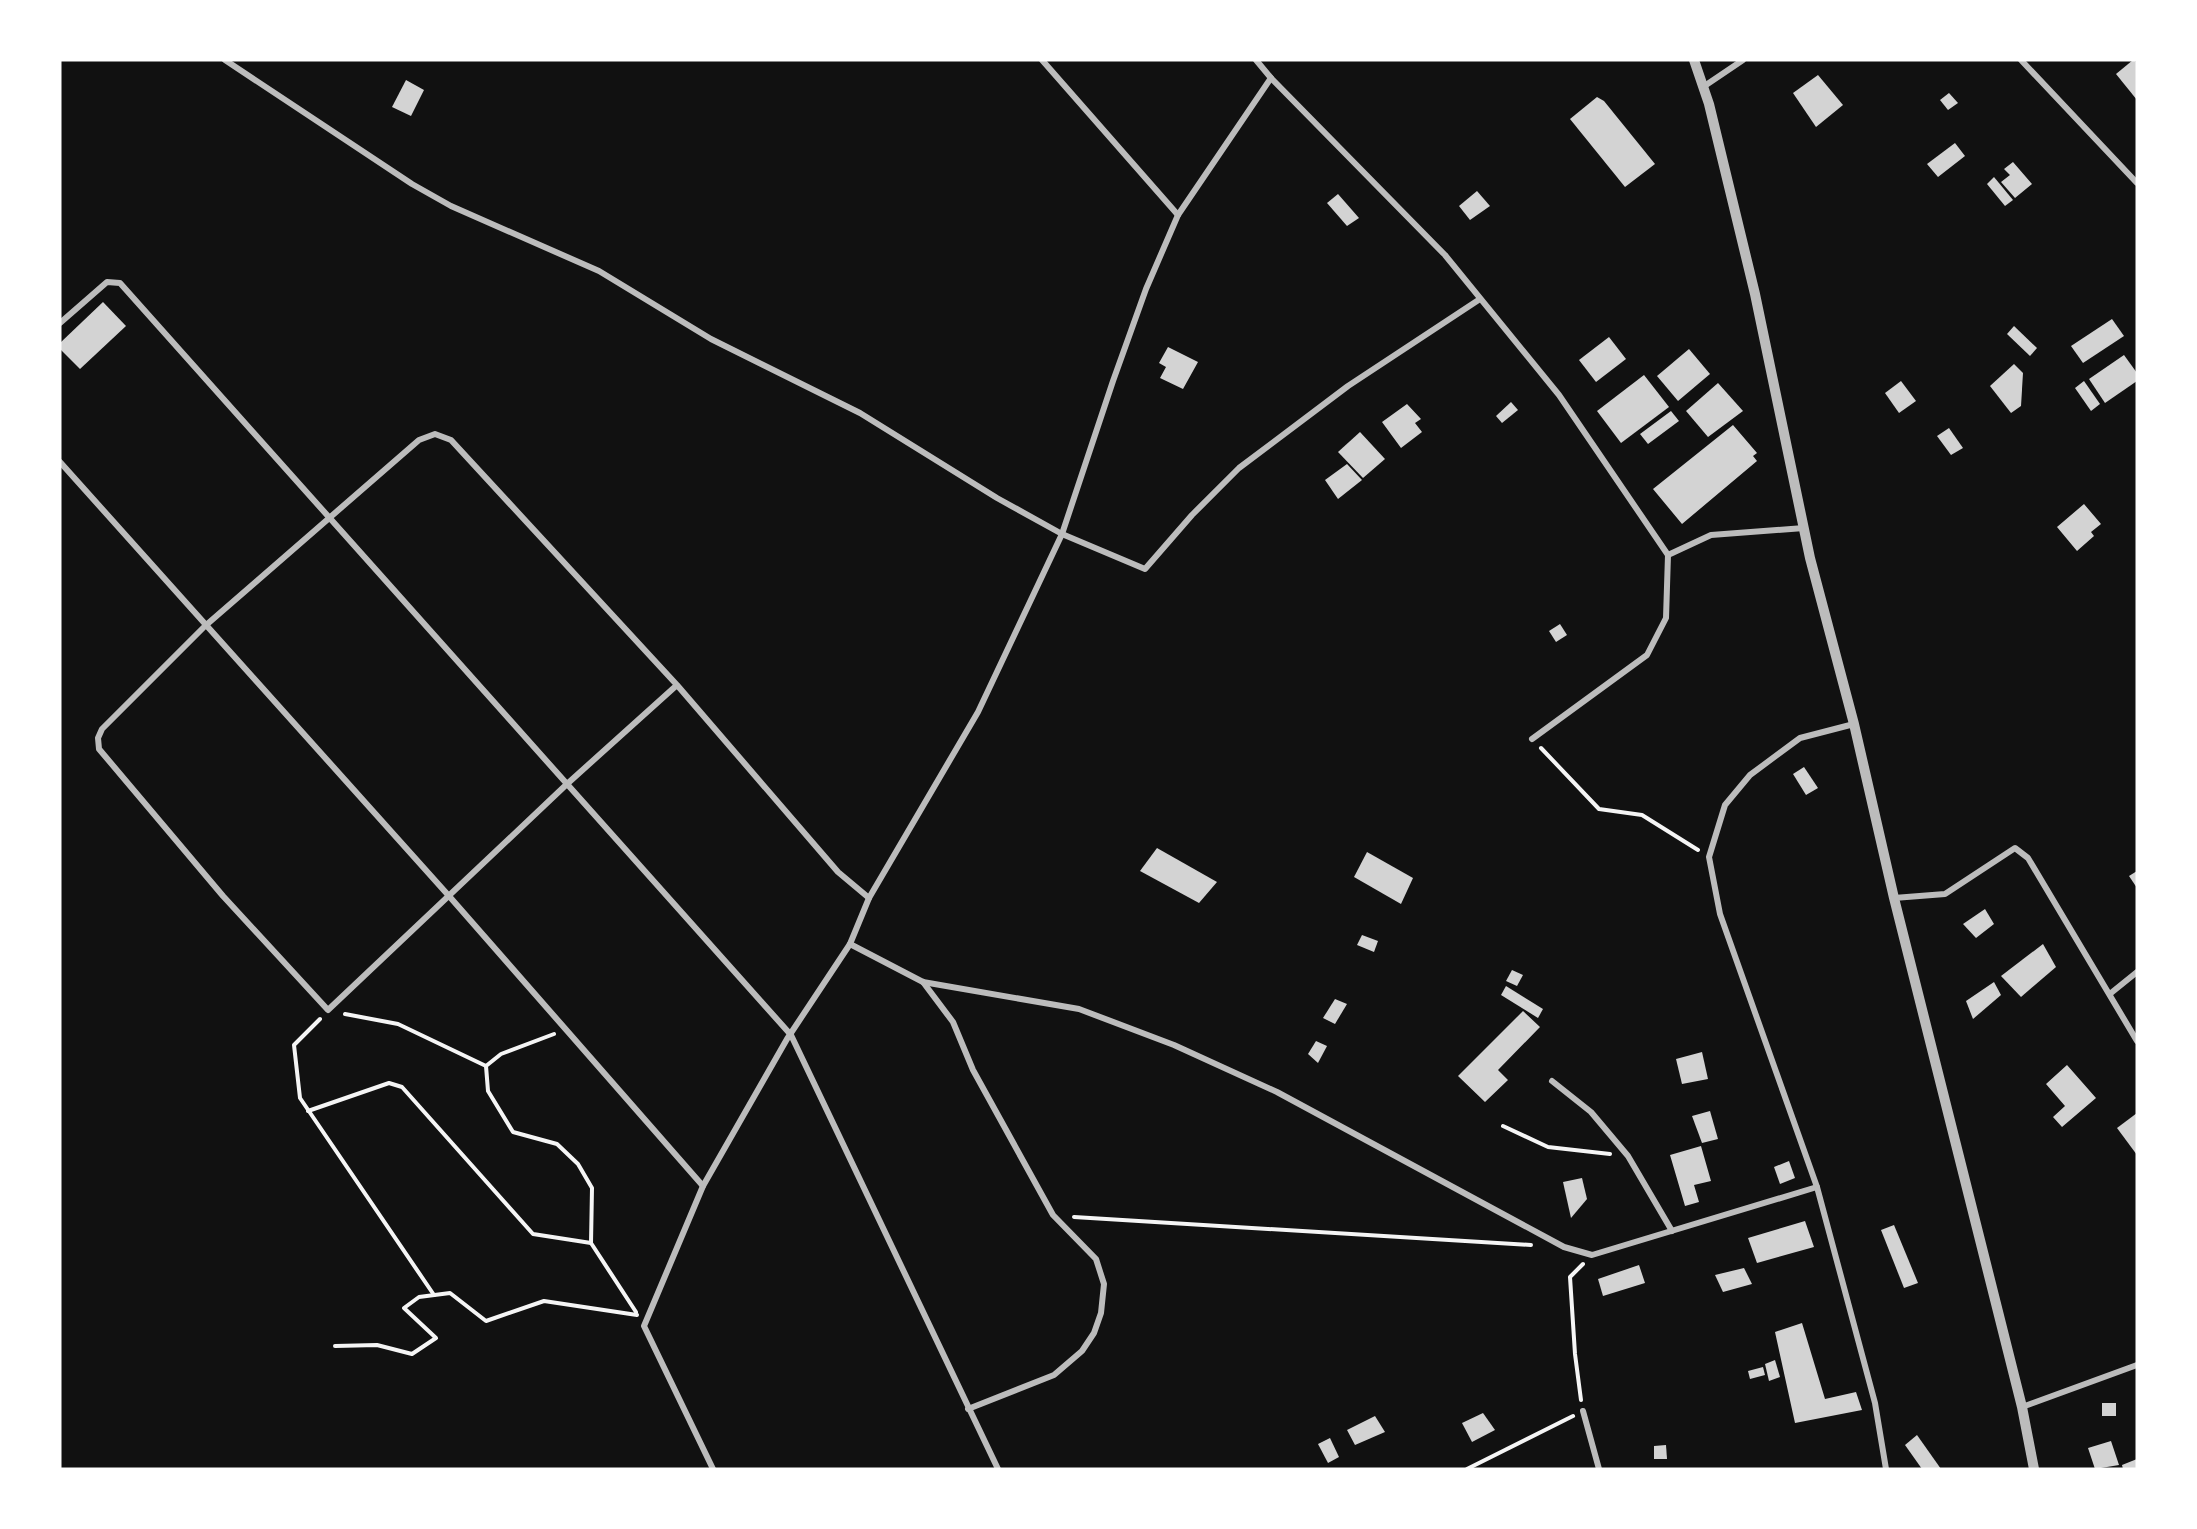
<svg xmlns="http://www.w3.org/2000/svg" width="2197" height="1529" viewBox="0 0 2197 1529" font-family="Rubik,sans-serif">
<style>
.building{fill:#d3d3d3}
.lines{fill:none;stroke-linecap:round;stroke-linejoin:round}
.path{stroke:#f5f5f5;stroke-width:4}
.minor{stroke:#bcbcbc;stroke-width:6}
.tertiary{stroke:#bcbcbc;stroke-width:10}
</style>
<rect width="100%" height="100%" fill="#111"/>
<!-- building -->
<g class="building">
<polygon points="2133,60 2137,62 2137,100 2116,74"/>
<polygon points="1818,75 1843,105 1816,127 1793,93"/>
<polygon points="406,80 424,90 411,116 392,107"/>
<polygon points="1949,93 1958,103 1948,110 1940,100"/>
<polygon points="1597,97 1604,101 1655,164 1625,187 1570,119"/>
<polygon points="1955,143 1965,156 1938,177 1927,164"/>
<polygon points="2013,162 2032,184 2015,198 2001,182 2010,175 2004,169"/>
<polygon points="1994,177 2013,200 2005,206 1987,184"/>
<polygon points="1477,191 1490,206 1470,220 1459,206"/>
<polygon points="1338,194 1359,218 1347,226 1327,203"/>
<polygon points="103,302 126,326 80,369 60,349 60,343"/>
<polygon points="2112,319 2124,336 2083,363 2071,346"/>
<polygon points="2014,326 2037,348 2030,356 2007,334"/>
<polygon points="1609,337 1626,359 1596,382 1579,360"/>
<polygon points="1168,347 1198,362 1183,389 1160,378 1166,367 1159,363"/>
<polygon points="1689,349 1710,374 1678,401 1657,376"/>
<polygon points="2124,355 2137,373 2137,381 2105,403 2089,379"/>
<polygon points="2014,364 2023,373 2021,406 2011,413 1990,386"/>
<polygon points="1644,375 1669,407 1621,443 1597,411"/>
<polygon points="1901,381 1916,401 1899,413 1885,393"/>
<polygon points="2084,381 2100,404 2091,411 2075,388"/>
<polygon points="1718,383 1743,411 1708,437 1686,411"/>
<polygon points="1511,402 1518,410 1502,423 1496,416"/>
<polygon points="1407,404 1421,419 1415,423 1422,432 1401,448 1382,422"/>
<polygon points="1671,411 1679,421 1648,444 1640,434"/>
<polygon points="1733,425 1757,453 1753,456 1757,461 1682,524 1653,489"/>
<polygon points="1949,428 1963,448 1951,455 1937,436"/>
<polygon points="1360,432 1385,459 1363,478 1338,452"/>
<polygon points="1347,464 1362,480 1338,499 1325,480"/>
<polygon points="2084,504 2101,524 2091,532 2094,536 2077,551 2057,527"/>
<polygon points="1560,624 1567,635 1556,642 1549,631"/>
<polygon points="1804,767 1818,788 1806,795 1793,774"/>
<polygon points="1157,848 1217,882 1199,903 1140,871"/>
<polygon points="1367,852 1413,878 1401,904 1354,877"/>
<polygon points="2137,871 2137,888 2129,876"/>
<polygon points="1985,909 1994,924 1976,938 1963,924"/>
<polygon points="1362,935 1378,941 1374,952 1357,945"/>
<polygon points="2043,944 2056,967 2021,997 2001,976"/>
<polygon points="1512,970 1523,975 1517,986 1506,981"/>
<polygon points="1994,982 2001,995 1973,1019 1966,1001"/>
<polygon points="1506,986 1543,1009 1538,1018 1501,995"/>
<polygon points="1335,999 1347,1004 1335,1024 1323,1018"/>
<polygon points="1523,1011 1540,1027 1498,1070 1508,1080 1485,1102 1458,1076"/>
<polygon points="1316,1041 1327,1046 1318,1063 1308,1054"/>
<polygon points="1702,1052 1708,1079 1682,1084 1676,1059"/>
<polygon points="2067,1065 2096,1098 2062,1127 2053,1117 2065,1106 2046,1084"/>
<polygon points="1710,1111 1718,1139 1702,1143 1692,1116"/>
<polygon points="2137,1113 2137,1155 2117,1128"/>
<polygon points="1701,1146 1711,1181 1694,1185 1699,1202 1685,1206 1670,1155"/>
<polygon points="1789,1161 1795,1178 1780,1184 1774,1167"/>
<polygon points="1582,1178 1587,1199 1571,1218 1563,1182"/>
<polygon points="1805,1221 1814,1247 1757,1263 1748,1238"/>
<polygon points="1894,1225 1918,1283 1904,1288 1881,1230"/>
<polygon points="1639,1265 1645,1283 1603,1296 1598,1279"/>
<polygon points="1744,1268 1752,1284 1723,1292 1715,1275"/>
<polygon points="1802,1323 1825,1399 1856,1392 1862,1410 1795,1423 1775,1332"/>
<polygon points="1775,1360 1780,1377 1769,1381 1765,1364"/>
<polygon points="1763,1367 1765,1375 1750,1379 1748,1371"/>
<rect x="2102" y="1403" width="14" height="13"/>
<polygon points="1483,1413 1495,1430 1472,1442 1462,1423"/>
<polygon points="1375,1416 1385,1432 1355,1445 1347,1430"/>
<polygon points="1917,1435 1941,1469 1922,1469 1905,1445"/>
<polygon points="1330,1438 1339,1457 1328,1463 1318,1444"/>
<polygon points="2111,1441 2119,1465 2095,1469 2088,1448"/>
<polygon points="1666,1445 1667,1459 1654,1459 1654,1446"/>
<polygon points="2137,1459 2137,1469 2123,1469 2122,1465"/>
</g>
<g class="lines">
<!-- path -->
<g class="path">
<polyline points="1541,748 1599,809 1642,815 1698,850"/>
<polyline points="345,1014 398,1024 486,1066"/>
<polyline points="320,1019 294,1045 300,1098 434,1295"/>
<polyline points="554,1034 501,1054 486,1066 488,1091 513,1132 557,1144 578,1164 592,1188 591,1243 636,1312"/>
<polyline points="308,1111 389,1083 402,1087 533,1234 591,1243"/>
<polyline points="1503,1126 1548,1147 1610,1154"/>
<polyline points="1074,1217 1531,1245"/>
<polyline points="335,1346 377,1345 412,1354 436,1338 404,1308 419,1297 450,1293 486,1321 544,1301 637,1315"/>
<polyline points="1581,1400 1575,1354 1570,1277 1583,1264"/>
<polyline points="1467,1469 1573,1416"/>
</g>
<!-- minor -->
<g class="minor">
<polyline points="225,60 412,184 451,206 599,271 711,339 860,413 997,498 1062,534 1145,569 1192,515 1239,468 1348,386 1480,299"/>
<polyline points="1042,60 1178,215"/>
<polyline points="1256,60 1271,78 1445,255 1559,395 1668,555 1666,618 1647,655 1532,739"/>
<polyline points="2021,60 2137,183"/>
<polyline points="1703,87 1743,60"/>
<polyline points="60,323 107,282 120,283 791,1035 998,1469"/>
<polyline points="60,462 449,896 703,1186"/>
<polyline points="1668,555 1711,535 1804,528"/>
<polyline points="677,685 567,784 328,1010 223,896 99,749 98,738 102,729 205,626 419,440 435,434 451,440 677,685 838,872 869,898"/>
<polyline points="1854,724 1800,738 1750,775 1725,805 1709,857 1720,914 1817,1187 1875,1403 1886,1469"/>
<polyline points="1894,898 1945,894 2015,848 2028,858 2137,1041"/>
<polyline points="850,944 923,982 1079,1009 1174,1045 1277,1092 1564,1247 1592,1255 1817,1187"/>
<polyline points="923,982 953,1022 973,1070 1053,1215 1096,1259 1104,1284 1101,1313 1094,1333 1082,1351 1054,1375 968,1409"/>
<polyline points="2111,993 2137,972"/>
<polyline points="1552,1081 1591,1112 1628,1156 1672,1231"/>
<polyline points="2022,1407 2137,1365"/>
<polyline points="1583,1411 1599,1469"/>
<polyline points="713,1469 644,1326 703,1186 787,1039 850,944 869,898 978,712 1062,534 1113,381 1146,289 1178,215 1271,78"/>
</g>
<!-- tertiary -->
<polyline class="tertiary" points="1694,60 1709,104 1755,294 1810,558 1854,724 1894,898 2022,1407 2034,1469"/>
</g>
<!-- border -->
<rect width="2197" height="1529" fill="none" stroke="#ffffff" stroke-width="123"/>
</svg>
